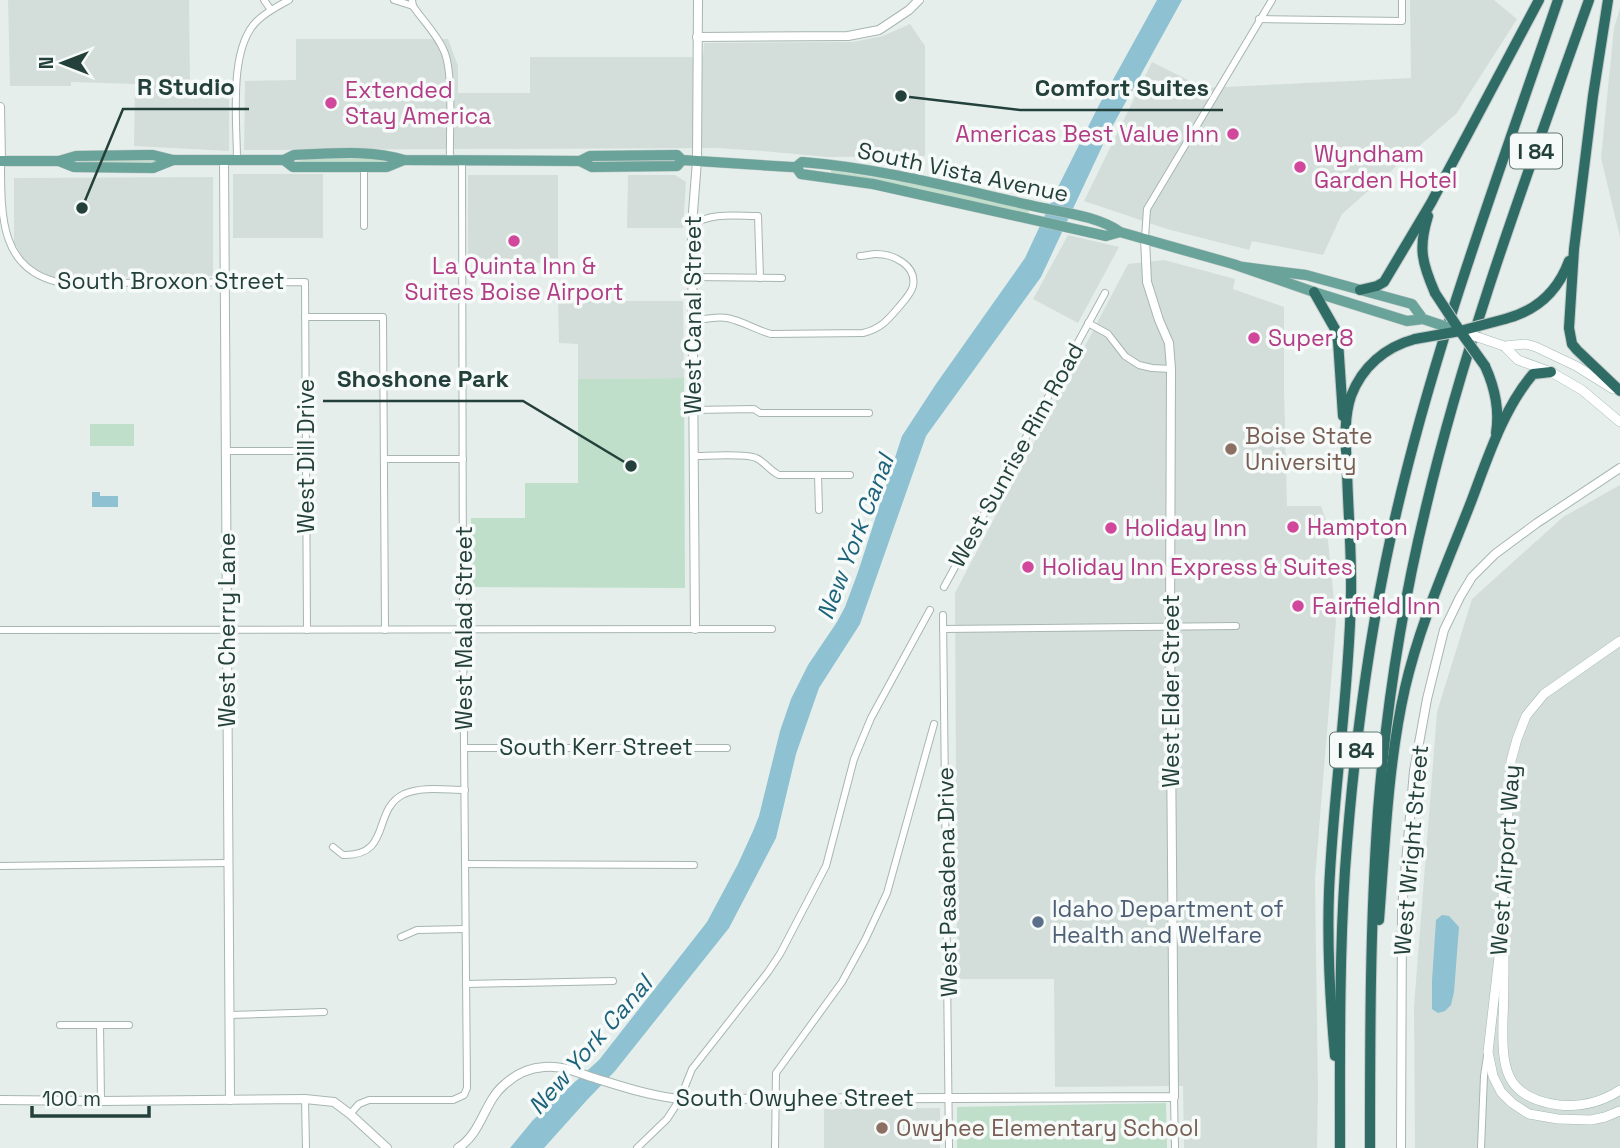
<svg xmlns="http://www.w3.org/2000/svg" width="1620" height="1148" viewBox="0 0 1620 1148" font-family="'Space Grotesk',sans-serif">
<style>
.built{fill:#d3deda}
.green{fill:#bfdfca}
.water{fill:#8ec1d2}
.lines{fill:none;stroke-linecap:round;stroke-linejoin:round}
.minor-casing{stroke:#a7b6b3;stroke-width:8}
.tertiary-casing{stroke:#a7b6b3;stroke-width:10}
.secondary-casing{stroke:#a3bab4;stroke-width:10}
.primary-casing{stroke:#c2cac8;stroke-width:11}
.motorway-casing{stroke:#c2cac8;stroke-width:12}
.minor{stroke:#fff;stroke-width:6}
.tertiary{stroke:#fff;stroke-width:8}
.secondary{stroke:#fff;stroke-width:9}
.primary{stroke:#6aa39a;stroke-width:10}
.motorway{stroke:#306c66;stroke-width:10}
.secondary-bridge-casing{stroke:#a3bab4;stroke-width:10;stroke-linecap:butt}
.primary-bridge-casing{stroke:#c2cac8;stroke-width:11;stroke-linecap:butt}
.motorway-bridge-casing{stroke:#c2cac8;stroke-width:12;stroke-linecap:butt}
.secondary-bridge{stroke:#fff;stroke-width:9}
.primary-bridge{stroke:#6aa39a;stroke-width:10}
.motorway-bridge{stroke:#306c66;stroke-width:10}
.hotel-dot{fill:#d1479c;stroke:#f6faf8;stroke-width:2.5}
.education-dot{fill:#8d6e63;stroke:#f6faf8;stroke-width:2.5}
.service-dot{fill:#5c6f8a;stroke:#f6faf8;stroke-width:2.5}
.labels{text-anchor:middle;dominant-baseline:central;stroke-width:7;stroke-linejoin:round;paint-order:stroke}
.shield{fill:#f6faf8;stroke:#637874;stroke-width:2}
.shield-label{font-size:21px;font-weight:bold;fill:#24403b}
.hotel-label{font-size:23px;fill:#b23c85;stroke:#f6faf8;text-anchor:start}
.street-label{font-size:23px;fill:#24403b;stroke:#f6faf8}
.education-label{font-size:23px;fill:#785e54;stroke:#f6faf8;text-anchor:start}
.service-label{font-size:23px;fill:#4e5e75;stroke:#f6faf8;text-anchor:start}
.water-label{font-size:24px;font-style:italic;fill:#1e637c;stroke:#f6faf8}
.leader{fill:none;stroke:#24403b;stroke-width:2.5}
.callout-dot{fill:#24403b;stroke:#f6faf8;stroke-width:2.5}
.callout-label{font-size:24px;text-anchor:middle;font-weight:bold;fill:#24403b;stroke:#f6faf8;stroke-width:7;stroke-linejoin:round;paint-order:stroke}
</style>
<rect width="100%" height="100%" fill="#e5eeeb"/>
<!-- built -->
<g class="built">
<polygon points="8,0 189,0 190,81 229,81 229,151 134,146 135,84 71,82 71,86 10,86"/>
<polygon points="1410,0 1494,0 1517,19 1457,113 1342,214 1323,255 1252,241 1249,250 1167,229 1084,201 1152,62 1204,88 1411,78"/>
<polygon points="1620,8 1620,237 1601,158 1614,28"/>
<polygon points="910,24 925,46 925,156 828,157 762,151 716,148 244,150 245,81 296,80 296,39 448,39 458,66 458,93 530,93 530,57 703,57 704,43 853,42 883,36"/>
<rect x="233" y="174" width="90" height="64"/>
<polygon points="468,175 558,175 558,263 468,262"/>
<polygon points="628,175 675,175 686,182 683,228 627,228"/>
<polygon points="213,177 213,276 52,277 27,264 14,243 14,178"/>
<polygon points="1068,235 1119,247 1078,323 1033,299"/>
<polygon points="1164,260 1235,279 1233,289 1284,307 1284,388 1287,506 1321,506 1326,520 1336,621 1315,879 1318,1092 1317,1148 1184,1148 1183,1086 1055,1087 1054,979 957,979 955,593 1128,264"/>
<polygon points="558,301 683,301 684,378 578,379 578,344 559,343"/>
<polygon points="1620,485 1620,1148 1415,1148 1414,1006 1437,712 1472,599 1563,517"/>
<polygon points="940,1108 940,1148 824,1148 824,1109"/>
</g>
<!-- green -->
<g class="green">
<polygon points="166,159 153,164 76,163 81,161"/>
<polygon points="307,159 391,159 391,161 380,163 294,164 294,162"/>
<polygon points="831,170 920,185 1029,210 1028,214 912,187 831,173"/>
<polygon points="684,378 685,588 471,587 471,518 525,518 525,483 578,483 578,379"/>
<rect x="90" y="424" width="44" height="22"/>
<polygon points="1166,1103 1167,1148 957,1148 957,1107"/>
</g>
<!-- water -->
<g class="water">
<polygon points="1157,0 1182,0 1107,136 1041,277 926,436 860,624 819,688 796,754 776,838 729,928 615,1071 587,1100 544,1148 510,1148 533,1120 599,1060 707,922 738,864 753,831 759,816 780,731 791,699 808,665 837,622 845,607 858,572 902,436 936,384 1025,258 1059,185 1099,105"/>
<polygon points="92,492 100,492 100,496 118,496 118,507 92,507"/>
<polygon points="1442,915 1449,916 1459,927 1454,992 1451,1005 1445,1011 1438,1013 1432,1009 1432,981 1436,920"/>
</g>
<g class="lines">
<defs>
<g id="minor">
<polyline points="264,0 271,10"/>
<polyline points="394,0 413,6"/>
<path d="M412,0L413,6C423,21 437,34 444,51C454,73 449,133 450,160"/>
<polyline points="1259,19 1402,21 1402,0"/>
<path d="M237,160C237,122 228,49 257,21C266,12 278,6 289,0"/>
<path d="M1,161C1,217 0,271 62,283L305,282L307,630"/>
<polyline points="364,167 364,226"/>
<path d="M692,225C711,212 736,216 758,216L760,278"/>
<polyline points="1145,238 1147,209 1272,0"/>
<polyline points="692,277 782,278"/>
<polyline points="305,317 383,317 385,630"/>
<path d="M693,321C704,319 716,316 727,318C743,321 756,330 771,334L863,333C880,329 887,321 898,308C903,302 911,294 913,286C917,265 893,254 876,254C871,254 865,256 860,256"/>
<polyline points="1088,323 1108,334 1125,356 1139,365 1152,368 1171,369"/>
<polyline points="693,410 754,409 760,413 869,413"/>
<polyline points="226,451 306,451"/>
<path d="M694,456C707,456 746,453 756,458C765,462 770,471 779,475H850"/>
<polyline points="384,459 463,459"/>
<polyline points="818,475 819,510"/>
<polyline points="944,587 1105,293"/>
<polyline points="943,615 949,1148"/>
<polyline points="943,629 1236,626"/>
<polyline points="0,630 772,629"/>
<polyline points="464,748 727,748"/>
<path d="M333,847L343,855C393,856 371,810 404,794C422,786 446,790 465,790"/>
<polyline points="465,864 694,865"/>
<polyline points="0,866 228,863"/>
<polyline points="401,937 417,930 465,929"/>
<polyline points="466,984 613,981"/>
<polyline points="229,1015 324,1012"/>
<polyline points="60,1025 129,1025"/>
<polyline points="100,1025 101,1101"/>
<polyline points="1174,1097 1175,1148"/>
<polyline points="305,1099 306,1148"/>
<polyline points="350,1114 359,1104 369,1100 453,1100 464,1095 467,1088 463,630 462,160"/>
<polyline points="637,1148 667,1119 680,1099 692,1069 768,972 780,954 826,866 854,759 871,718 930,610"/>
<polyline points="775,1148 776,1073 842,982 865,940 887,893 934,724"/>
<polyline points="1481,1148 1484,1076 1487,1056"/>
</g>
<g id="tertiary">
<polyline points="697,37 848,36 879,30 909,10 919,0"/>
<polyline points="0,107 1,161"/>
<polyline points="224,160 230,1100"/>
<polyline points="695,629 692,225 697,161 698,0"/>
<polyline points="0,1100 101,1101 305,1099 334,1102 350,1114 387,1148"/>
<path d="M458,1148C482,1133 484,1101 505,1084C516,1074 529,1068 544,1067C560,1065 576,1072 591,1077C621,1086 649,1096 680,1099L1174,1097L1170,626L1171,369L1169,343L1159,320L1147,282L1145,238"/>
<polyline points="1401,1148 1402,909 1414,771 1427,699 1444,630 1460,597 1472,577 1495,554 1537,523 1620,468"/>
</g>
<g id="secondary">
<polyline points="1504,346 1518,360 1551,372 1582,390 1620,422"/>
<polyline points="1504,346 1526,344 1536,347 1576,366 1613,389"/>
<polyline points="1620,641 1544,694 1526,716 1517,739 1511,761 1503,895 1503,922 1488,1052 1493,1076 1501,1092 1512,1103 1529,1114 1558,1119 1591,1120 1605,1117 1620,1111"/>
<path d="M1504,955C1504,976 1504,998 1503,1019C1502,1066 1503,1098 1559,1105C1580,1107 1602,1102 1620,1090"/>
</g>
<g id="primary">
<polyline points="284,160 293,167 387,167 404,160"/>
<path d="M0,161H59L76,156L146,155H153L173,160H284L294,155C330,154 369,149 404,160L580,161L592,167L677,166L682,160"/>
<polyline points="59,161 74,167 153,168 173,160"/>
<polyline points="580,161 590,156 677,155 682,160 791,167 796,167 801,174 873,184 1106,236 1120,232"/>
<path d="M796,167L802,162C879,168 954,188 1029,205C1057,212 1097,215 1120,232L1233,264L1314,292L1407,321L1423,319L1412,304L1306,275L1243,267"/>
</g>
<g id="motorway">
<polyline points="1608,0 1593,96 1574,249 1569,328 1572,344 1577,350 1620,391"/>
<path d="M1428,216C1418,248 1422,263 1435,293"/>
<polyline points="1360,290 1377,286 1384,282 1431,203 1539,0"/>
<polyline points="1314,292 1335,329 1338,341 1343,416"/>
<path d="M1505,319C1536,311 1558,291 1569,261"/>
<path d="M1485,366C1495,388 1500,409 1496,433"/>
<path d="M1379,920C1385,843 1388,763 1405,688C1420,623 1447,564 1471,502C1487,460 1503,409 1533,374L1551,372"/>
<path d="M1335,1056C1330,1001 1327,946 1329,892C1333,793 1349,695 1351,597C1352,554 1348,512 1347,470C1346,446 1343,420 1351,396C1362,367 1385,347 1415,339"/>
<path d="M1340,1148C1340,1056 1339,962 1345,870C1353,758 1367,646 1391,536C1431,353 1498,177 1558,0"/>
<path d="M1370,1148C1370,1036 1370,923 1378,811C1386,709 1402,606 1426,507C1467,334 1530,167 1589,0"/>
</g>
</defs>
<!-- minor casing -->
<use href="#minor" class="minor-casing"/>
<!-- tertiary casing -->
<use href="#tertiary" class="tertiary-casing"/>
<!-- secondary casing -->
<use href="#secondary" class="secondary-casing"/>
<!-- primary casing -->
<use href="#primary" class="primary-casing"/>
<!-- motorway casing -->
<use href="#motorway" class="motorway-casing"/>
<!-- minor -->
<use href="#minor" class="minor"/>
<!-- tertiary -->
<use href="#tertiary" class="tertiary"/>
<!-- secondary -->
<use href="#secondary" class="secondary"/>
<!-- primary -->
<use href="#primary" class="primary"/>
<!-- motorway -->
<use href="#motorway" class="motorway"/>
<defs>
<polyline id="secondary-bridge" points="1460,331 1504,346"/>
<polyline id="primary-bridge" points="1423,319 1459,331"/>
<g id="motorway-bridge">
<polyline points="1435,293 1460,331 1485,366"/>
<polyline points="1415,339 1460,331 1505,319"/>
</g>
</defs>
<!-- secondary-bridge casing -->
<use href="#secondary-bridge" class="secondary-bridge-casing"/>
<!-- primary-bridge casing -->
<use href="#primary-bridge" class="primary-bridge-casing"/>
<!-- motorway-bridge casing -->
<use href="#motorway-bridge" class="motorway-bridge-casing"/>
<!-- secondary-bridge -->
<use href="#secondary-bridge" class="secondary-bridge"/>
<!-- primary-bridge -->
<use href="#primary-bridge" class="primary-bridge"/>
<!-- motorway-bridge -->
<use href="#motorway-bridge" class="motorway-bridge"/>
</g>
<!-- markers -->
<g class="hotel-dot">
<circle cx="331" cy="103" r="7"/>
<circle cx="1233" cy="134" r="7"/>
<circle cx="1300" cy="167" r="7"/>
<circle cx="514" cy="241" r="7"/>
<circle cx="1254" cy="338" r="7"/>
<circle cx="1293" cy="527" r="7"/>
<circle cx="1111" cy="528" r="7"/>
<circle cx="1028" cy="567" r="7"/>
<circle cx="1298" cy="606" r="7"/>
</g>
<g class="education-dot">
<circle cx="1231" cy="449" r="7"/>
<circle cx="882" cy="1128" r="7"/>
</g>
<circle class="service-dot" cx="1038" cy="922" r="7"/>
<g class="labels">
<!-- shield labels -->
<g class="shield">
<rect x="1510" y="133.5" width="52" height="35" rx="5"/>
<rect x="1330" y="732.5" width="52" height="35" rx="5"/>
</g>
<g class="shield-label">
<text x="1536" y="151">I 84</text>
<text x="1356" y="750">I 84</text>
</g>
<!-- hotel labels -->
<g class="hotel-label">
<text x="345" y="90">Extended<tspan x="345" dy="26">Stay America</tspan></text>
<text x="1219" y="134" text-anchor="end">Americas Best Value Inn</text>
<text x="1314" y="154">Wyndham<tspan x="1314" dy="26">Garden Hotel</tspan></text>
<text x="514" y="266" text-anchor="middle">La Quinta Inn &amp;<tspan x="514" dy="26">Suites Boise Airport</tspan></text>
<text x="1268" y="338">Super 8</text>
<text x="1307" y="527">Hampton</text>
<text x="1125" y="528">Holiday Inn</text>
<text x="1042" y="567">Holiday Inn Express &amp; Suites</text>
<text x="1312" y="606">Fairfield Inn</text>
</g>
<!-- street labels -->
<g class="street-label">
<text transform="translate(963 172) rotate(12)">South Vista Avenue</text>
<text x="171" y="281">South Broxon Street</text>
<text transform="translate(693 315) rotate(-90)">West Canal Street</text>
<text transform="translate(1016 455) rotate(-61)">West Sunrise Rim Road</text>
<text transform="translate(306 456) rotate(-90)">West Dill Drive</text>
<text transform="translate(464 628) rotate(-90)">West Malad Street</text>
<text transform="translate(227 630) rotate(-90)">West Cherry Lane</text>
<text transform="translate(1171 691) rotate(-90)">West Elder Street</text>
<text x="596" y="747">South Kerr Street</text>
<text transform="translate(1411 850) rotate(-85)">West Wright Street</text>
<text transform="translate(1505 860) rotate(-86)">West Airport Way</text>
<text transform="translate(947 882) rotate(-91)">West Pasadena Drive</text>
<text x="795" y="1098">South Owyhee Street</text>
</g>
<!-- education labels -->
<g class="education-label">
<text x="1245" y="436">Boise State<tspan x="1245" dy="26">University</tspan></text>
<text x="896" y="1128">Owyhee Elementary School</text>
</g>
<!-- service labels -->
<g class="service-label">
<text x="1052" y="909">Idaho Department of<tspan x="1052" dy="26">Health and Welfare</tspan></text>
</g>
<!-- water labels -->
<g class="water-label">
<text transform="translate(855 537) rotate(-69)">New York Canal</text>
<text transform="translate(590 1045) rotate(-49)">New York Canal</text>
</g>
</g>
<!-- callouts -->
<path class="leader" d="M82 208L123 109H249M901 96L1020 110H1223M631 466L523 401H323"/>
<g class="callout-dot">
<circle cx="82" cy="208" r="7"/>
<circle cx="901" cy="96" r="7"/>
<circle cx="631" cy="466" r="7"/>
</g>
<g class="callout-label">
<text x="186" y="95">R Studio</text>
<text x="1122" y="96">Comfort Suites</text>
<text x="423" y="387">Shoshone Park</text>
</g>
<!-- north arrow -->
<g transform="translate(63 63) rotate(270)" stroke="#f6faf8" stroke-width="5" paint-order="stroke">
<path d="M0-5L12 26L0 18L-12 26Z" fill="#24403b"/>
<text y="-10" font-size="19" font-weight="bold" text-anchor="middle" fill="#24403b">N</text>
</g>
<!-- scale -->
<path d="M32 1106v10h117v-10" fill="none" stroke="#24403b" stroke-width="3.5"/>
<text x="42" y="1106" font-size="21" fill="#24403b" stroke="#f6faf8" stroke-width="5" paint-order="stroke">100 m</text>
</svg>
